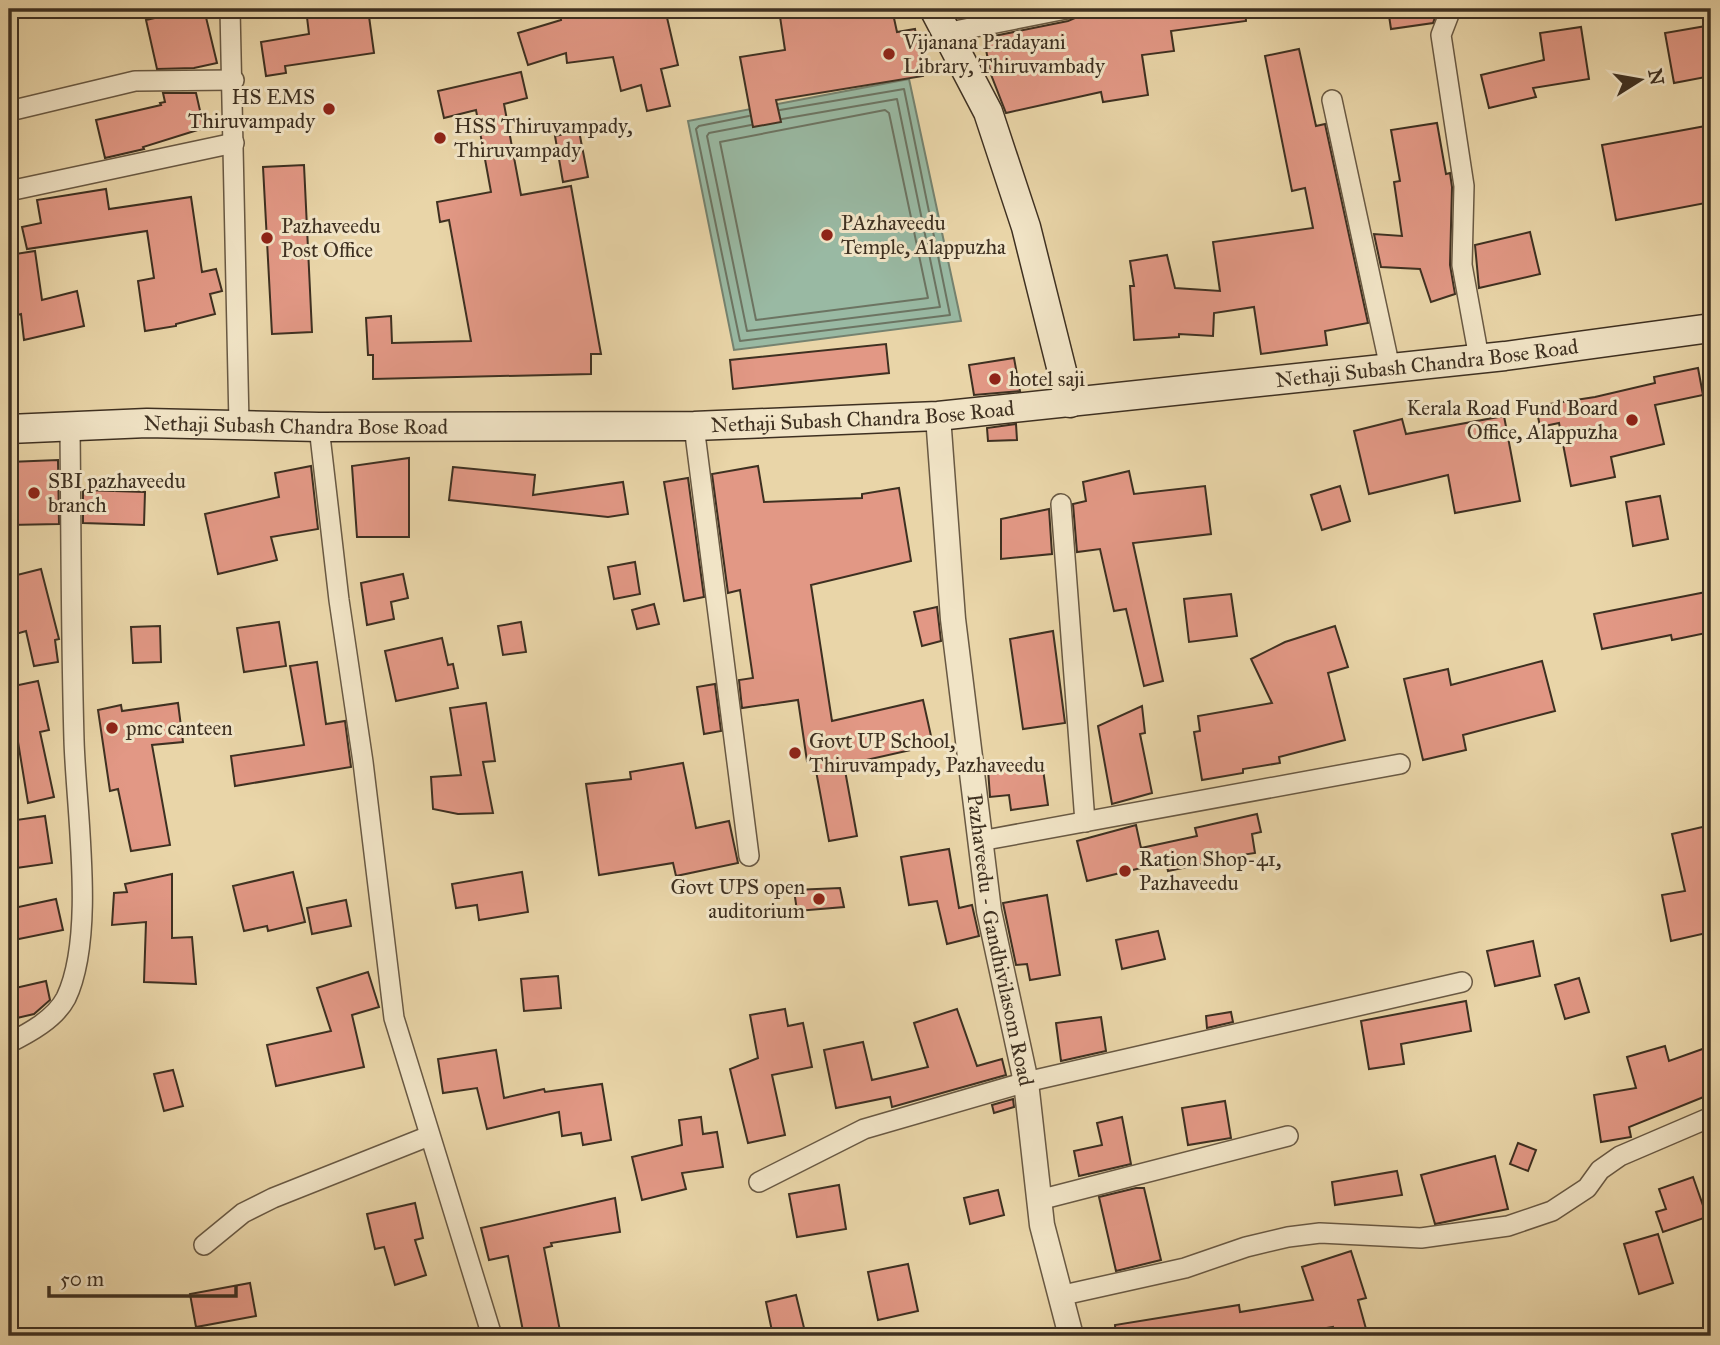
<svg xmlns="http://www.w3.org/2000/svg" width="1720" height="1345" viewBox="0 0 1720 1345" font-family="'IM FELL Great Primer',serif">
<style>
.water{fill:#99b9a3;stroke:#75826f;stroke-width:2}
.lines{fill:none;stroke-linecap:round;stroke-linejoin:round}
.shore{stroke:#6c7462;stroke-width:2}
.building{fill:#e29885;stroke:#3e3021;stroke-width:2}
.minor-casing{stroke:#695943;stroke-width:22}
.tertiary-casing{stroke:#695943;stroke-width:27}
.secondary-casing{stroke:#3e3021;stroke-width:31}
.minor{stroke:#f1e4c6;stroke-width:19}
.tertiary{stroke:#f1e4c6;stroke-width:24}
.secondary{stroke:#f1e4c6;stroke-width:28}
.poi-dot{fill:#8f2418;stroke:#f1e4c6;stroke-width:2.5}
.labels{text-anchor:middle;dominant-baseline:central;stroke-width:6;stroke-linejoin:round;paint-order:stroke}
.poi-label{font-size:21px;fill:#3e3021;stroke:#f1e4c6;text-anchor:start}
.street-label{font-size:21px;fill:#3e3021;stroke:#f1e4c6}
</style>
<rect width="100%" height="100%" fill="#e9d5a8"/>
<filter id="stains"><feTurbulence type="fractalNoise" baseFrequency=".00286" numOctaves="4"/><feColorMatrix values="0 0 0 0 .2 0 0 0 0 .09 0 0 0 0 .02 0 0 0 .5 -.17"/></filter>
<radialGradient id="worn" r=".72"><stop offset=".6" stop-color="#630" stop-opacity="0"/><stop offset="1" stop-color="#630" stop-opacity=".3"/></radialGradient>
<!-- water -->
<polygon class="water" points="909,79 961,321 734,350 688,121"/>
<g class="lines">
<!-- shore -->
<g class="shore">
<polygon points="885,110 889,113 928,298 756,320 720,142"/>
<polyline points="749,116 699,126 696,129 740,341 950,315 904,89 780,110"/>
<polyline points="751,125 709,133 707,136 747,331 940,307 897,99 782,119"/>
</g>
</g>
<!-- building -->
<g class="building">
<polygon points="194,9 204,9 217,63 194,68 157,69 146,20"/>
<polygon points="306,9 368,9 374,53 285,66 286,73 266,76 261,42 309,34"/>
<polygon points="559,9 665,9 678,65 661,69 670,106 647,111 641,85 621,91 613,57 567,63 566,53 528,65 518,33 561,20"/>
<polygon points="789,9 892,9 897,32 915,29 923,76 776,100 781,122 753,127 740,57 785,50 779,10"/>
<polygon points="1078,9 1245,9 1246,21 1171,31 1174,51 1142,55 1148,95 1103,102 1101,92 1006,113 990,72 984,38 1068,21 1075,18"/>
<polygon points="1388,9 1438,9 1433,23 1391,29"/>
<polygon points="1706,26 1711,76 1674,83 1665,33"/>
<polygon points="1581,27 1589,79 1533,88 1536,97 1489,108 1481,75 1544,60 1540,33"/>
<polygon points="1299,49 1316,126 1325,124 1368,323 1325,331 1327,345 1261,354 1254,307 1214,313 1213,336 1179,334 1179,337 1134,340 1130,286 1134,286 1130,261 1167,255 1175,288 1220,291 1213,242 1313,228 1305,188 1292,191 1265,56"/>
<polygon points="521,72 527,98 504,104 521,195 571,186 601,354 591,354 591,374 373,379 373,355 368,355 366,318 391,316 392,343 471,341 449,220 440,222 437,202 491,192 476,110 444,118 438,91"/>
<polygon points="163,93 196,93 204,128 143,147 144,149 105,158 96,120 161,105 160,103 165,102"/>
<polygon points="1437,123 1446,174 1450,173 1452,187 1450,265 1455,294 1431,302 1420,269 1381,267 1374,234 1402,236 1394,182 1400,181 1391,130"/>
<polygon points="1711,125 1711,202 1616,220 1602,145"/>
<polygon points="579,131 588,177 563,182 555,136"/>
<polygon points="304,165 312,332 272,334 263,167"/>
<polygon points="106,189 109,209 191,197 202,272 216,269 222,291 210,294 215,314 176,324 176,326 145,331 138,281 154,278 147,231 27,249 22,227 41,223 37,200"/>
<polygon points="1530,232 1540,274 1479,288 1475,245"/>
<polygon points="35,251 42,300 77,291 84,326 24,340 21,314 14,316 9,255"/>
<polygon points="886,344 889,373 733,389 730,360"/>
<polygon points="1014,358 1020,391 974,395 969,365"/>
<polygon points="1698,368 1703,395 1655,405 1664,444 1611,457 1615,477 1571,486 1559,423 1540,427 1536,406 1595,397 1655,383 1654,377"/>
<polygon points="1504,416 1520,501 1455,513 1448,475 1369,494 1354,431 1402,419 1406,434"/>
<polygon points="1016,424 1017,440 988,441 987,428"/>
<polygon points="409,458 409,537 357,537 352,466"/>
<polygon points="58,460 59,524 9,525 9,462"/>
<polygon points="311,466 318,529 271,537 277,560 218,574 205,514 279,497 275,473"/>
<polygon points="758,466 764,502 862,498 862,494 899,488 911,561 811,585 832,721 923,700 933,745 844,765 857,836 829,841 814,760 807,761 798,700 742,708 739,680 753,678 740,590 728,593 712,474"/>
<polygon points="453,467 535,475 533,495 623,482 628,514 608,517 449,500"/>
<polygon points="1129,471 1134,494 1205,486 1211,534 1133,543 1163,681 1144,686 1126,609 1114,611 1100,549 1077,552 1073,504 1086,501 1083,482"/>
<polygon points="688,478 704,597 684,601 664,482"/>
<polygon points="1340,486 1350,521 1322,530 1311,495"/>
<polygon points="83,490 145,492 144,525 83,523"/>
<polygon points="1660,496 1668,539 1633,546 1626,502"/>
<polygon points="1049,509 1052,554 1001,559 1001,519"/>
<polygon points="635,562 640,594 614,599 608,567"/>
<polygon points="41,569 59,639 55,640 58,662 34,666 26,631 9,636 9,577"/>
<polygon points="403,574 408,598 391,602 394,619 367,625 361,583"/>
<polygon points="1711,591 1711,632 1672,640 1671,635 1602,649 1594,614"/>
<polygon points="1231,594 1237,636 1189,642 1184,599"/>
<polygon points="654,604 659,624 637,629 632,610"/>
<polygon points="937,607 941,641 922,646 914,612"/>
<polygon points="279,622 286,666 244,672 237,628"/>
<polygon points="521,622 526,652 503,655 498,626"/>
<polygon points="160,626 161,662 133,663 131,627"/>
<polygon points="1335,626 1348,667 1328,673 1345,740 1279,757 1280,763 1243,769 1243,773 1202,780 1194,732 1200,731 1198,716 1272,703 1251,659 1285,642"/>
<polygon points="1053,631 1065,723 1023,729 1010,639"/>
<polygon points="442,638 448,665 453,664 458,688 396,701 385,651"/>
<polygon points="1542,661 1555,711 1463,735 1466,750 1423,760 1404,679 1448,669 1451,685"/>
<polygon points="317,662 326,724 345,721 351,767 235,786 231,756 304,745 290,666"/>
<polygon points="38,681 49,730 40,732 54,797 28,803 9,687"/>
<polygon points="715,684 721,731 704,734 697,687"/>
<polygon points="178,703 183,742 152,745 170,845 131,851 118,789 110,791 98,710 121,705 122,711"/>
<polygon points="486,703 495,761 483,762 493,813 458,814 433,809 431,777 461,775 450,708"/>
<polygon points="1142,706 1145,733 1140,734 1152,793 1112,804 1098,726"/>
<polygon points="1042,762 1048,805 1011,810 1009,795 990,797 988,769"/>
<polygon points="683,763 696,828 729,821 738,863 676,876 673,863 599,875 586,784 631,779 630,772"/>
<polygon points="1257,814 1261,832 1252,834 1255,853 1202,861 1202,864 1168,871 1166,862 1087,881 1077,841 1136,825 1141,848 1197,836 1195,828"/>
<polygon points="45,816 52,863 9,869 9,821"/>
<polygon points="1711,825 1711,854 1705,855 1711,889 1711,932 1671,941 1662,895 1685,891 1672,834"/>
<polygon points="949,849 959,908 972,905 979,936 947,944 937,901 909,905 901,857"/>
<polygon points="293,872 305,922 268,931 267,926 244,931 233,886"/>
<polygon points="522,872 528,912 479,920 477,905 456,908 452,884"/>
<polygon points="172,874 172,938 192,937 196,984 144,982 146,922 112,925 114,893 127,892 125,884"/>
<polygon points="840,888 844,907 797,911 794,890"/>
<polygon points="1047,895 1060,975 1030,980 1027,964 1016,965 1003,903"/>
<polygon points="56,899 63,930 9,941 9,909"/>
<polygon points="346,900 351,926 312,934 307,908"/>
<polygon points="1158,931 1165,959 1122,969 1116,940"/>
<polygon points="1533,941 1540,976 1495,986 1487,951"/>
<polygon points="368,972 379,1007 352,1015 364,1067 276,1086 267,1045 331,1031 317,988"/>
<polygon points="558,976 561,1008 524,1011 521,979"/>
<polygon points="1579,978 1589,1012 1565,1019 1555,985"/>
<polygon points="46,981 50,1000 34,1014 17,1018 11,989"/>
<polygon points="1466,1001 1471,1031 1401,1044 1404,1064 1369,1069 1361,1021"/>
<polygon points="785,1009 788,1026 803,1023 812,1067 772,1075 785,1135 748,1143 730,1069 758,1058 750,1015"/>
<polygon points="957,1009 977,1066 1002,1059 1006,1075 892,1107 890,1097 836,1108 824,1050 863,1042 872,1080 928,1067 914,1023"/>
<polygon points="1231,1012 1233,1022 1207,1028 1206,1016"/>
<polygon points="1101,1017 1106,1051 1061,1061 1056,1023"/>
<polygon points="1665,1046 1669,1061 1711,1046 1711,1094 1629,1127 1631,1137 1601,1142 1594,1095 1636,1088 1627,1057"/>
<polygon points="496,1050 504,1098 544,1089 545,1092 602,1084 611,1140 583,1145 581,1133 562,1136 559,1112 487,1129 477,1088 443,1093 438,1059"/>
<polygon points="173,1070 183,1106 164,1111 154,1074"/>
<polygon points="1013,1099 1014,1107 994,1113 992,1105"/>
<polygon points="1225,1101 1231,1138 1188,1145 1182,1108"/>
<polygon points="701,1117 703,1134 717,1132 723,1167 682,1173 686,1189 642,1200 632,1157 682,1145 679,1120"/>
<polygon points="1122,1117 1131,1164 1079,1176 1074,1151 1102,1145 1097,1123"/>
<polygon points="1518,1143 1536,1150 1528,1171 1510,1164"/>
<polygon points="1495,1156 1508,1209 1435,1224 1421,1175"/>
<polygon points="1397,1171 1402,1195 1335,1205 1332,1182"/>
<polygon points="1693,1177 1707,1217 1663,1232 1656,1212 1666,1209 1659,1189"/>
<polygon points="839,1185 846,1229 797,1237 789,1194"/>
<polygon points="1136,1188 1144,1188 1161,1260 1116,1271 1099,1197"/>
<polygon points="998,1190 1004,1215 970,1224 964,1198"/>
<polygon points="615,1198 620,1232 551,1243 552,1246 544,1248 561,1336 524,1336 508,1256 489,1260 481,1228"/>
<polygon points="415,1203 423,1238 415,1240 426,1275 395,1285 384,1247 375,1249 367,1214"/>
<polygon points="1658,1234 1673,1283 1639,1294 1624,1244"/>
<polygon points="1351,1251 1366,1298 1358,1300 1368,1336 1335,1336 1333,1327 1279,1336 1116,1336 1115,1325 1239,1305 1240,1312 1313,1300 1302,1267"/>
<polygon points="908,1264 918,1311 878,1320 868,1272"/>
<polygon points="250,1283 256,1316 196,1327 190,1294"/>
<polygon points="796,1295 806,1336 773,1336 766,1302"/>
</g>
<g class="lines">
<defs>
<g id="minor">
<polyline points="230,9 239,424"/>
<polyline points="1451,9 1441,35 1464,186 1462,265 1479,358"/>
<polyline points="945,33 1066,9"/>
<polyline points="1332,100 1390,368"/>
<polyline points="9,105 18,109 135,81 234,80"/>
<polyline points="9,191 234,143"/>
<polyline points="694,426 749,856"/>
<polyline points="319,427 339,600 363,762 394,1018 492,1336"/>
<polyline points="1061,504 1085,822"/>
<polyline points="980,841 1400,764"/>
<path d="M9,1043C29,1033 55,1019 66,998C96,935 76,811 74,740C71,636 71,531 70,427"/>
<polyline points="759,1182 864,1129 1026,1082 1462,982"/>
<polyline points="1039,1200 1288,1136"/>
<polyline points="204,1245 243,1213 273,1198 429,1136"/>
<polyline points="1059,1296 1185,1268 1246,1247 1288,1237 1320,1233 1421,1238 1508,1226 1552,1211 1587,1188 1600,1170 1620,1156 1711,1117"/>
</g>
<g id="tertiary">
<path id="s1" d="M938,416L953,619L989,911L1026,1082L1042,1225L1071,1336"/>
</g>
<g id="secondary">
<polyline points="934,9 988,112 1026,227 1070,403"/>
<path id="s2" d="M9,429L147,423L319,427L694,426L938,416L1505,356L1711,328"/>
</g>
</defs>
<!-- minor casing -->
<use href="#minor" class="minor-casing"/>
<!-- tertiary casing -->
<use href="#tertiary" class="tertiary-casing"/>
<!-- secondary casing -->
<use href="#secondary" class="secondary-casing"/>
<!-- minor -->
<use href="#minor" class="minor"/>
<!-- tertiary -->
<use href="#tertiary" class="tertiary"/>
<!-- secondary -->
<use href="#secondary" class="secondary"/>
</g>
<!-- markers -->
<g class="poi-dot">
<circle cx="889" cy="54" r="7"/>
<circle cx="329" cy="109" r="7"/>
<circle cx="440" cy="138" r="7"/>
<circle cx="827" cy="235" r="7"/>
<circle cx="267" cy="238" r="7"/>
<circle cx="995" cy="379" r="7"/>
<circle cx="1632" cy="420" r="7"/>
<circle cx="34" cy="493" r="7"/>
<circle cx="112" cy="728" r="7"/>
<circle cx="795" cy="753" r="7"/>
<circle cx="1125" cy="871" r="7"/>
<circle cx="819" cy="899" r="7"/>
</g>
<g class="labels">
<!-- poi labels -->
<g class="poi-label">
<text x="903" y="42">Vijanana Pradayani<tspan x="903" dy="24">Library, Thiruvambady</tspan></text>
<text x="315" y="97" text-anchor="end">HS EMS<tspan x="315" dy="24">Thiruvampady</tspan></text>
<text x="454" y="126">HSS Thiruvampady,<tspan x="454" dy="24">Thiruvampady</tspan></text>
<text x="841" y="223">PAzhaveedu<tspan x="841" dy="24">Temple, Alappuzha</tspan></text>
<text x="281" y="226">Pazhaveedu<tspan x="281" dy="24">Post Office</tspan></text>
<text x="1009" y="379">hotel saji</text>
<text x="1618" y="408" text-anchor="end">Kerala Road Fund Board<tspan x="1618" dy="24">Office, Alappuzha</tspan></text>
<text x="48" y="481">SBI pazhaveedu<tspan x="48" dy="24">branch</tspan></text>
<text x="126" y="728">pmc canteen</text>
<text x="809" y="741">Govt UP School,<tspan x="809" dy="24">Thiruvampady, Pazhaveedu</tspan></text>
<text x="1139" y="859">Ration Shop-41,<tspan x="1139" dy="24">Pazhaveedu</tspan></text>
<text x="805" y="887" text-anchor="end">Govt UPS open<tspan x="805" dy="24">auditorium</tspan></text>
</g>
<!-- street labels -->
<g class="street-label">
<text stroke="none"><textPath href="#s2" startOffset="1421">Nethaji Subash Chandra Bose Road</textPath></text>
<text stroke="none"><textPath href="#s2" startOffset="854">Nethaji Subash Chandra Bose Road</textPath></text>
<text stroke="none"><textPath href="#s2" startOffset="287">Nethaji Subash Chandra Bose Road</textPath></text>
<text stroke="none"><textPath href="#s1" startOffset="528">Pazhaveedu - Gandhivilasom Road</textPath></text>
</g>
</g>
<!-- margin -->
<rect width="1720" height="1345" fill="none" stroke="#e9d5a8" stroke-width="35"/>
<rect x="10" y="10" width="1699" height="1324" fill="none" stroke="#3e3021" stroke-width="3.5"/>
<rect x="18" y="18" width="1685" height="1310" fill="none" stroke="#3e3021" stroke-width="2"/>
<!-- north arrow -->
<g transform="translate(1640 80) rotate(79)" stroke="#f1e4c6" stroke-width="5" paint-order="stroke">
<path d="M0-5L12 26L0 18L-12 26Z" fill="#3e3021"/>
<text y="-10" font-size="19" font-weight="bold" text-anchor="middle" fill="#3e3021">N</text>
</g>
<!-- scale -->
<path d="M49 1286v10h187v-10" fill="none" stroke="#3e3021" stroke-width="3.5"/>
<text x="60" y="1286" font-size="21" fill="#3e3021" stroke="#f1e4c6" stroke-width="5" paint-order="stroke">50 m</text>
<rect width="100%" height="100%" filter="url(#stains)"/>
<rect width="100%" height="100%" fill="url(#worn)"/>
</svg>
